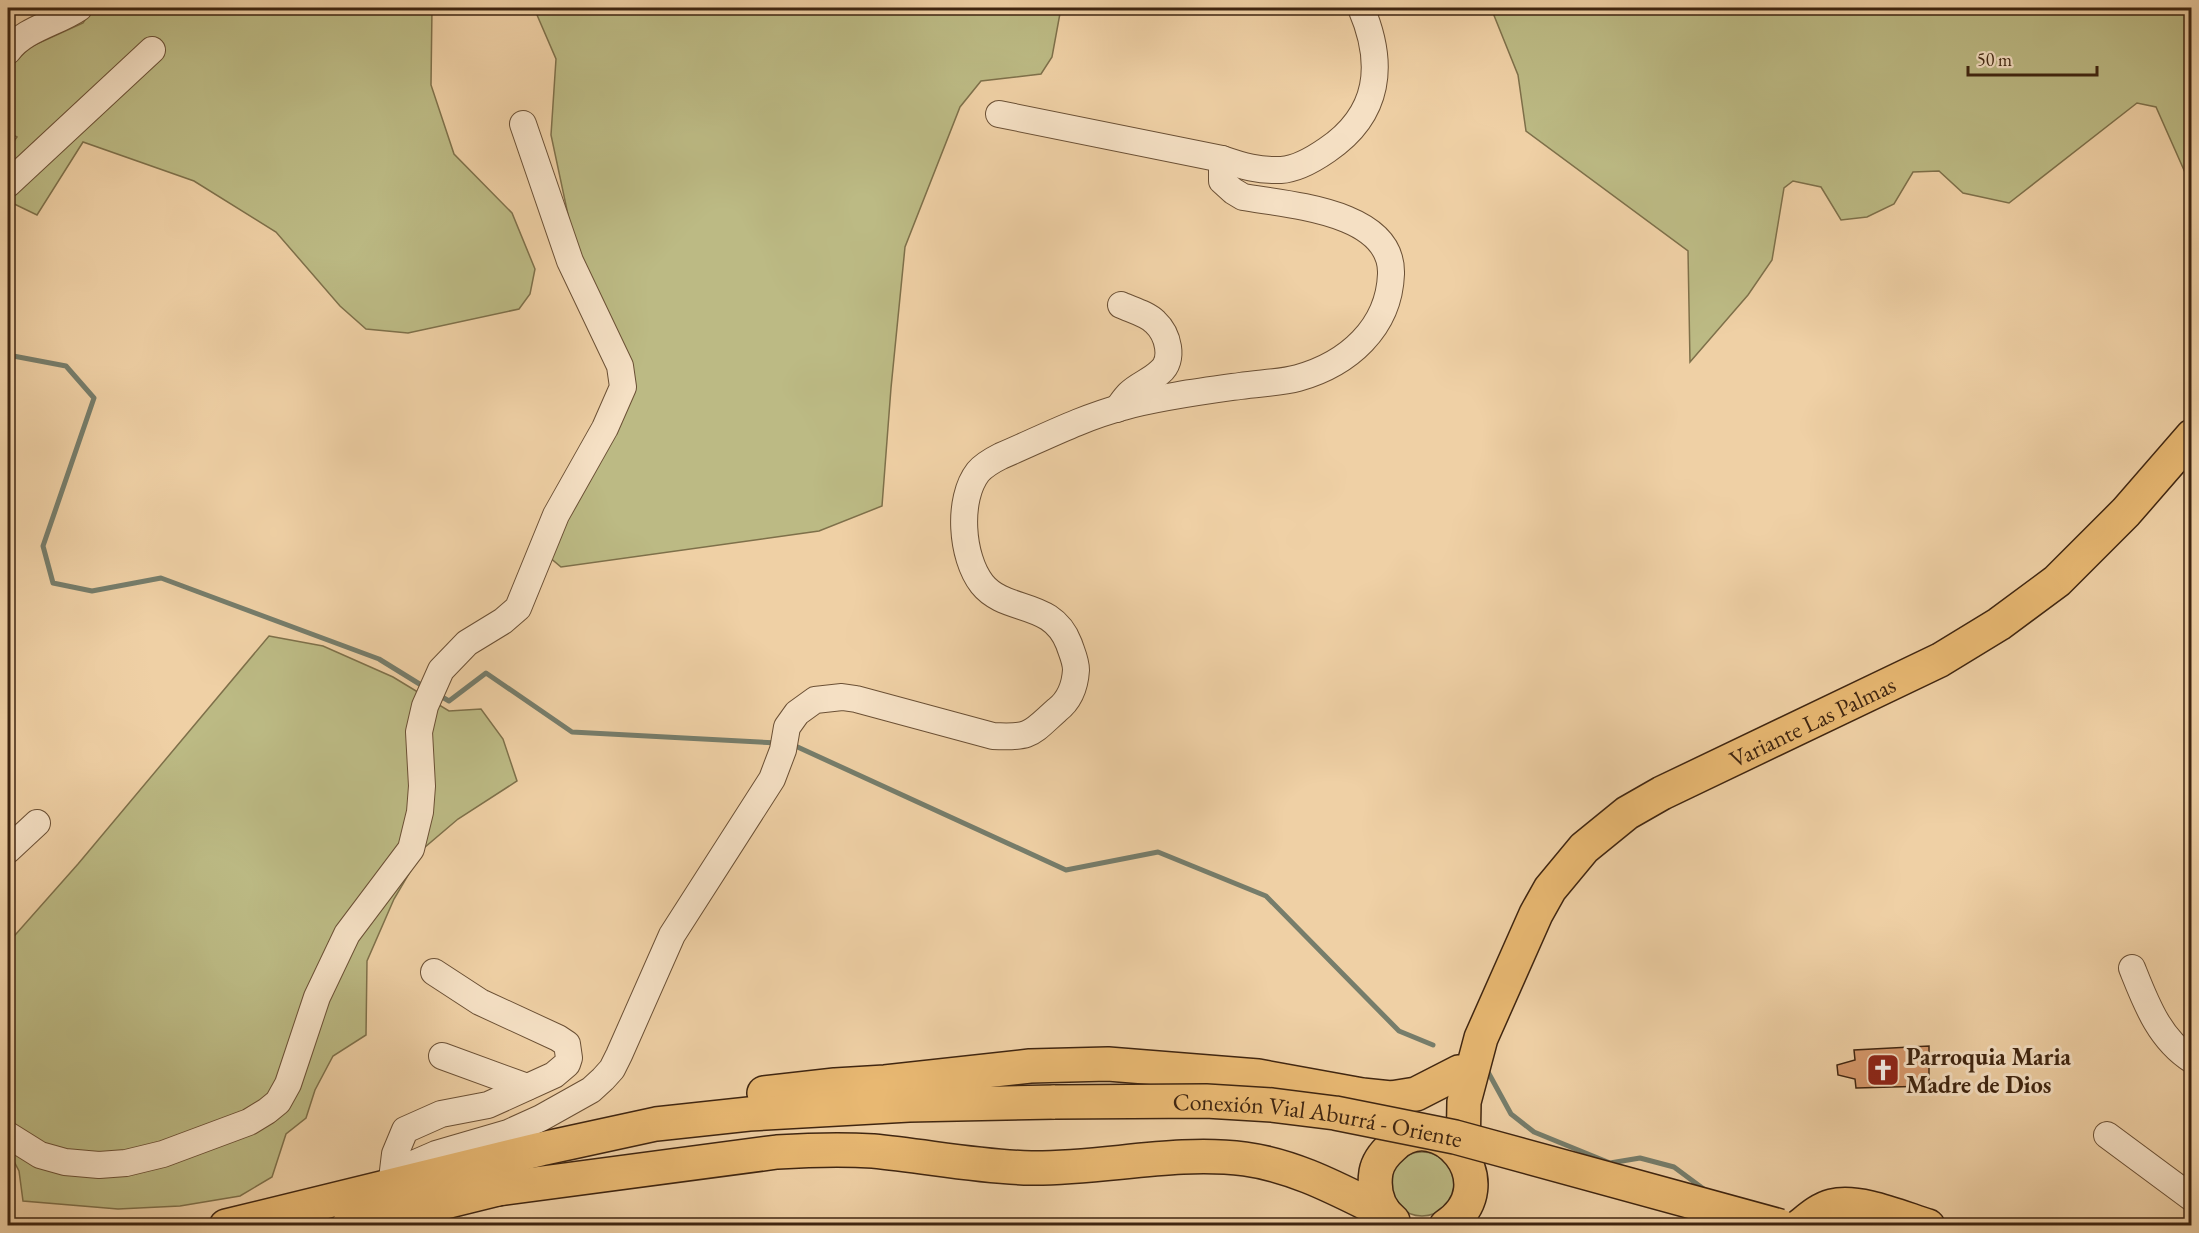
<svg xmlns="http://www.w3.org/2000/svg" width="2199" height="1233" viewBox="0 0 2199 1233" font-family="'EB Garamond',serif">
<style>
.green{fill:#bcba84;stroke:#7e704a;stroke-width:1.5}
.lines{fill:none;stroke-linecap:round;stroke-linejoin:round}
.stream{stroke:#767d6b;stroke-width:5}
.building{fill:#d89a6d;stroke:#3f2510;stroke-width:1.5}
.minor-casing{stroke:#6b5035;stroke-width:28}
.major-casing{stroke:#3f2510;stroke-width:36}
.minor{stroke:#f5e0c4;stroke-width:26}
.major{stroke:#e8b872;stroke-width:33}
.major-bridge-casing{stroke:#3f2510;stroke-width:36;stroke-linecap:butt}
.major-bridge{stroke:#e8b872;stroke-width:33}
.labels{text-anchor:middle;dominant-baseline:central;stroke-width:6;stroke-linejoin:round;paint-order:stroke}
.street-label{font-size:24px;fill:#3f2510;stroke:#f5e0c4}
.poi-label{font-size:24px;font-weight:bold;fill:#3f2510;stroke:#f5e0c4;text-anchor:start}
</style>
<rect width="100%" height="100%" fill="#efd0a5"/>
<filter id="stains"><feTurbulence type="fractalNoise" baseFrequency=".00333" numOctaves="4"/><feColorMatrix values="0 0 0 0 .2 0 0 0 0 .09 0 0 0 0 .02 0 0 0 .5 -.17"/></filter>
<radialGradient id="worn" r=".72"><stop offset=".6" stop-color="#630" stop-opacity="0"/><stop offset="1" stop-color="#630" stop-opacity=".3"/></radialGradient>
<!-- green -->
<g class="green">
<polygon points="93,8 432,8 431,85 454,154 512,213 535,269 530,294 519,309 408,333 366,329 340,306 276,232 194,181 83,142 37,215 8,201 8,149 17,137 8,132 8,69 30,47 83,23"/>
<polygon points="534,8 1061,8 1052,57 1041,74 981,81 960,107 905,247 891,388 882,506 819,531 561,567 548,556 623,414 577,257 551,135 556,59"/>
<polygon points="1491,8 2191,8 2191,186 2156,107 2137,103 2009,203 1963,193 1939,171 1913,172 1894,204 1867,217 1841,220 1821,187 1793,181 1784,188 1772,260 1748,295 1690,362 1688,251 1526,131 1518,75"/>
<polygon points="269,636 323,646 393,677 449,711 481,709 503,739 517,781 458,819 424,848 394,899 367,961 366,1035 333,1056 315,1090 306,1118 286,1134 272,1177 240,1196 180,1206 118,1209 23,1201 19,1171 8,1150 8,943 78,864"/>
<circle cx="1422" cy="1184" r="32"/>
</g>
<g class="lines">
<!-- stream -->
<g class="stream">
<polyline points="8,355 66,366 94,398 43,546 53,583 92,591 161,578 379,659 426,688"/>
<polyline points="437,694 449,701 486,673 572,732 778,743"/>
<polyline points="791,744 1066,870 1158,852 1266,896 1399,1031 1433,1045"/>
<polyline points="1488,1072 1511,1114 1534,1132 1610,1163 1640,1158 1674,1167 1705,1190"/>
</g>
</g>
<!-- building -->
<polygon class="building" points="1929,1046 1929,1086 1856,1088 1855,1079 1838,1075 1837,1065 1855,1060 1854,1050"/>
<g class="lines">
<defs>
<g id="minor">
<path d="M8,51C24,29 57,23 79,8"/>
<path d="M999,114L1222,159C1242,166 1259,171 1281,170C1297,169 1314,159 1327,150C1380,114 1385,64 1361,8"/>
<polyline points="8,184 152,50"/>
<path d="M1117,409C1121,404 1125,398 1129,394C1138,385 1151,381 1160,372C1175,360 1168,334 1155,322C1147,314 1132,310 1121,305"/>
<polyline points="8,850 37,823"/>
<path d="M2132,968C2146,1003 2159,1039 2192,1060"/>
<polyline points="442,1056 527,1087"/>
<polyline points="8,1135 40,1155 65,1162 99,1165 126,1163 163,1154 249,1122 267,1111 278,1102 288,1084 317,997 347,934 411,849 420,812 422,786 419,732 425,706 441,670 467,643 503,621 518,608 556,515 605,428 623,387 620,366 570,261 523,124"/>
<polyline points="2107,1135 2192,1198"/>
<polyline points="392,1179 395,1154 405,1130 441,1114 488,1105 554,1075 567,1064 569,1058 567,1044 558,1038 480,1002 434,972"/>
<path d="M389,1181L413,1164L436,1154L508,1133L541,1118L591,1090L603,1079L612,1069L619,1055L672,935L772,779L783,750L787,727L797,713L815,700L842,697L856,699L993,736C1032,738 1030,734 1057,710C1070,700 1075,686 1076,670C1076,661 1072,653 1069,644C1052,599 1006,614 982,584C961,557 957,499 978,472C984,465 993,460 1001,456C1041,439 1081,418 1123,407C1158,397 1204,391 1240,386C1259,383 1280,383 1298,378C1348,364 1389,328 1391,274C1393,211 1288,205 1243,197L1233,191L1222,181V159"/>
</g>
<g id="major">
<polyline points="764,1093 835,1085 885,1082 1030,1066 1108,1064 1258,1076 1362,1095 1391,1098 1416,1094 1459,1072"/>
<path id="s1" d="M1463,1156L1464,1102L1481,1038L1536,914L1550,889L1584,848L1627,813L1662,793L1940,660L1999,624L2057,581L2126,512L2192,436"/>
<path d="M498,1189L777,1152C809,1150 841,1149 873,1151C926,1156 978,1167 1031,1168C1102,1169 1174,1150 1245,1159C1296,1166 1339,1190 1384,1212"/>
<path d="M1393,1221C1378,1209 1373,1191 1376,1172C1378,1161 1385,1153 1393,1146C1438,1103 1509,1184 1446,1226"/>
<polyline points="226,1226 541,1149 656,1124 749,1114 909,1105 1055,1102"/>
<polyline points="348,1226 518,1184"/>
<path d="M1800,1226C1810,1218 1820,1209 1832,1206C1859,1199 1902,1218 1928,1226"/>
</g>
</defs>
<!-- minor casing -->
<use href="#minor" class="minor-casing"/>
<!-- major casing -->
<use href="#major" class="major-casing"/>
<!-- minor -->
<use href="#minor" class="minor"/>
<!-- major -->
<use href="#major" class="major"/>
<defs>
<g id="major-bridge">
<path id="s2" d="M1055,1102L1206,1101L1272,1105L1335,1113L1455,1137L1780,1226"/>
</g>
</defs>
<!-- major-bridge casing -->
<use href="#major-bridge" class="major-bridge-casing"/>
<!-- major-bridge -->
<use href="#major-bridge" class="major-bridge"/>
</g>
<!-- icons -->
<defs>
<symbol id="church-square" viewBox="-11 -11 22 22"><rect x="-9" y="-9" width="18" height="18" rx="4" fill="#8f2418" stroke="#f5e0c4"/><path d="M-1.2-6h2.4v3.5h3.3v2.4h-3.3V6h-2.4V-.1h-3.3v-2.4h3.3Z" fill="#fff"/></symbol>
</defs>
<g fill-rule="evenodd">
<use href="#church-square" x="1864" y="1051" width="38" height="38"/>
</g>
<g class="labels">
<!-- street labels -->
<g class="street-label">
<text stroke="none"><textPath href="#s1" startOffset="600">Variante Las Palmas</textPath></text>
<text stroke="none"><textPath href="#s2" startOffset="264">Conexión Vial Aburrá - Oriente</textPath></text>
</g>
<!-- poi labels -->
<g class="poi-label">
<text x="1906" y="1056">Parroquia Maria<tspan x="1906" dy="28">Madre de Dios</tspan></text>
</g>
</g>
<!-- margin -->
<rect width="2199" height="1233" fill="none" stroke="#efd0a5" stroke-width="30"/>
<rect x="9" y="9" width="2181" height="1215" fill="none" stroke="#3f2510" stroke-width="3"/>
<rect x="15" y="15" width="2169" height="1203" fill="none" stroke="#3f2510" stroke-width="1.5"/>
<!-- scale -->
<path d="M1968 66v9h129v-9" fill="none" stroke="#3f2510" stroke-width="3"/>
<text x="1977" y="66" font-size="18" fill="#3f2510" stroke="#f5e0c4" stroke-width="4.5" paint-order="stroke">50 m</text>
<rect width="100%" height="100%" filter="url(#stains)"/>
<rect width="100%" height="100%" fill="url(#worn)"/>
</svg>
